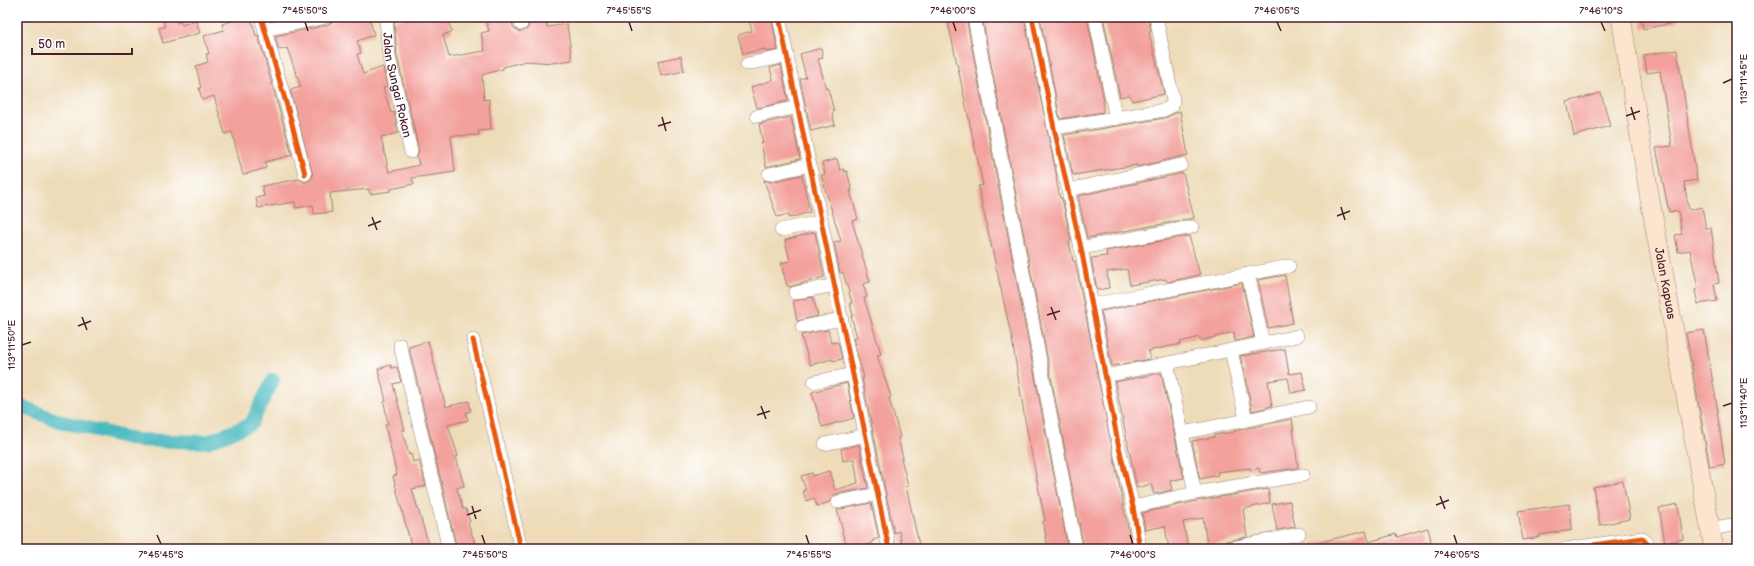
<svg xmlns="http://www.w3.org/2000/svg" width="1754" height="566" viewBox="0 0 1754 566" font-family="'Balsamiq Sans',sans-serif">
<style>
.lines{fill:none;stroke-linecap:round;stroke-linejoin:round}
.canal{stroke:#4bbac0;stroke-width:14}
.building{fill:#f3a19c}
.street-casing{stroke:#9c7e72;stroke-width:14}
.secondary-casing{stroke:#9c7e72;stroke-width:20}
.street{stroke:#fff;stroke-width:13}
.secondary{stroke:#fbe5cf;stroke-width:19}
.cycleway-casing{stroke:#fff;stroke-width:8}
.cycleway{stroke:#e8590c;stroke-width:5}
.ticks{fill:none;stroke:#4a1f2b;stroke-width:1.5}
.labels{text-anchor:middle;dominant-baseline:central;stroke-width:3;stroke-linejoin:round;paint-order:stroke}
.street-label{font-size:12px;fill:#4a1f2b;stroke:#fff}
.neatline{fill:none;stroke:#4a1f2b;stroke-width:1.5}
.ticks-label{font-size:10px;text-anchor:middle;fill:#4a1f2b}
</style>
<rect width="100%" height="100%" fill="#fff"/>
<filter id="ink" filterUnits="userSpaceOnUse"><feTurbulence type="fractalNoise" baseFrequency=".025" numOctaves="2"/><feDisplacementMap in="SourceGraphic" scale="8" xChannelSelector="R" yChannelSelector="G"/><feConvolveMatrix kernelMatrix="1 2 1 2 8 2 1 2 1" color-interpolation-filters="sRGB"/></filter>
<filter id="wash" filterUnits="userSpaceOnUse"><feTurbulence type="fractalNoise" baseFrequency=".012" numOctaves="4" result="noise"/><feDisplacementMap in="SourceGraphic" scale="16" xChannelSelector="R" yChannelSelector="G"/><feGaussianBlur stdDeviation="0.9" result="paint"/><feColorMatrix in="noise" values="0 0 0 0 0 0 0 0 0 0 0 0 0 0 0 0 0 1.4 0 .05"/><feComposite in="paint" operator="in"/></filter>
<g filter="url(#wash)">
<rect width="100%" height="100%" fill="#eedcb9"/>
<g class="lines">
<!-- canal -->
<polyline class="canal" points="17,405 59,421 136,440 207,442 251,424 273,380"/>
</g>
<g id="blocks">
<!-- building -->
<g class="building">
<polygon points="162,17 175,17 177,23 181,22 182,25 196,20 200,33 163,43 159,28 165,27"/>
<polygon points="245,17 251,17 256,36 258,35 292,155 265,162 266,168 243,175 232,132 225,134 214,96 202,100 199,88 201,88 196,66 208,62 206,54 209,54 204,36 224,30 222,24"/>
<polygon points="351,17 369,17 374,35 357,41 361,53 357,54 363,74 383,67 387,86 383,88 391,113 394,112 398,133 381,137 389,172 419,165 417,156 419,150 397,56 394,21 404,19 403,17 447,17 452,32 443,35 449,57 485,51 481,33 489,31 485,17 511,17 513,27 519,32 527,29 529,26 528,18 547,18 547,27 567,24 572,60 552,63 526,61 503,67 503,69 482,75 484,100 489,99 491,130 478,131 479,135 451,136 455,172 412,178 414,184 391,189 391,191 370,194 369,189 330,193 332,212 314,214 313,205 296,208 295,202 258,208 256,198 264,196 262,186 299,179 303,182 307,182 310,180 313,176 290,90 301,87 287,48 279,50 275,36 328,25 332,22"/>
<polygon points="748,17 771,17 778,50 766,52 765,49 743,54 738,35 752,31"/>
<polygon points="947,17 966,17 1068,549 1049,549 1045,536 1046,536 1043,521 1045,521 1025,420 1012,339 978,186 983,185"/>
<polygon points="982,17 1024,17 1057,178 1056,178 1060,198 1062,198 1071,241 1069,242 1073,261 1075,261 1132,549 1084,549"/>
<polygon points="1040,17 1087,17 1104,101 1103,102 1103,112 1060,119"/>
<polygon points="1103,17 1148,17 1151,32 1149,32 1164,94 1132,101 1130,95 1120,97"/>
<polygon points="1641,17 1678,17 1679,22 1643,29"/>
<polygon points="821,48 823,58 818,59 826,89 828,88 834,112 832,113 835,125 811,131 800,79 806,77 800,54"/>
<polygon points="1677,50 1697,180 1684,182 1689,210 1702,207 1706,229 1711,228 1719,283 1714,284 1717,301 1698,304 1695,290 1698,289 1690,250 1678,252 1675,235 1682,234 1678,211 1669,212 1656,148 1672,146 1660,71 1647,73 1644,55"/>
<polygon points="681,56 684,71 661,76 658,61"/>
<polygon points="781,65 788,101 757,108 751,87 773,80 770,68"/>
<polygon points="1601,93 1610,126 1574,136 1567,102"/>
<polygon points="1180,111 1188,155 1137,167 1137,165 1073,175 1064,135 1165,118"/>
<polygon points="791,117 800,159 766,167 761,143 763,143 759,124"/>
<polygon points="837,159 840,170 844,169 844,172 847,171 852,191 850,191 858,219 852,221 870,282 863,284 867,297 864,298 881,354 877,355 891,397 889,398 900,437 898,438 903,458 901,458 908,486 906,486 920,549 903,549 899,531 894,533 862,378 864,378 853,338 857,337 851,316 853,316 850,303 852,303 843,272 840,273 834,242 841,241 821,175 825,174 822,163"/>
<polygon points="1183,173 1194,218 1087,238 1078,196"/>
<polygon points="802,175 810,212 789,218 788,214 777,217 764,180 771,182"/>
<polygon points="815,232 824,277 789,287 789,286 787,286 781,263 790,261 785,240"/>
<polygon points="1189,236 1200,275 1167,282 1166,279 1130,285 1127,269 1107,272 1109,288 1097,290 1091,258 1107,256 1106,251"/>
<polygon points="1285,275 1293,323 1268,328 1258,280"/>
<polygon points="1242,283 1254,337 1235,341 1234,332 1200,341 1200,337 1180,342 1181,344 1148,351 1150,359 1112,366 1101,311"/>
<polygon points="813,297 818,316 797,321 793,301"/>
<polygon points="828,330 831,343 838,342 842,359 833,361 832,359 810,365 801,335"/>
<polygon points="1704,330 1718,412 1717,412 1725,464 1710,467 1686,333"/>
<polygon points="428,341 446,407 469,401 471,411 466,413 468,420 448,425 458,456 456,457 464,486 457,488 463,509 466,509 470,522 468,523 477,549 457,549 409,347"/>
<polygon points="1285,349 1289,374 1302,372 1306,390 1291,393 1288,378 1268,381 1272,406 1252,411 1244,367 1243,367 1240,356"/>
<polygon points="391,365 391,368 397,367 401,382 393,384 405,430 402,430 409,455 411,454 413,462 419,460 426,486 412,489 430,549 412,549 393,476 397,475 385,425 388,424 384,402 386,401 378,369"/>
<polygon points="1161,373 1184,478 1170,481 1172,490 1154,494 1151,484 1137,488 1115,382"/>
<polygon points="847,383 854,418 822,427 812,392"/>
<polygon points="1292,419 1298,468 1260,473 1259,468 1250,470 1250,468 1217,472 1218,475 1200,479 1192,441 1214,437 1214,435 1234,432 1234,431"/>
<polygon points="859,445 868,488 836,494 832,496 830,502 817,506 814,498 806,501 803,490 806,490 801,476 812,473 813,476 829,471 835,490 858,483 854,459 843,461 841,449"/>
<polygon points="1623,481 1630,519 1600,525 1593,487"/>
<polygon points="1268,489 1270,503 1243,509 1247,537 1207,545 1203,518 1183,522 1188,547 1169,549 1165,526 1145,530 1142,513 1197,501"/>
<polygon points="1290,501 1295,527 1277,530 1272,504"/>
<polygon points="871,503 879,538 872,541 873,543 856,549 848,549 842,532 843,531 837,510"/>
<polygon points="1570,504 1572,530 1539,535 1540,537 1523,540 1518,511"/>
<polygon points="1678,504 1683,539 1665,543 1659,508"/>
<polygon points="1428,528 1431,541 1414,546 1415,549 1312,549 1312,544 1366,531 1369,542 1396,534 1397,537"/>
<polygon points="1297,542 1299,549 1280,549 1279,546"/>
</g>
</g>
</g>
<g filter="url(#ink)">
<use href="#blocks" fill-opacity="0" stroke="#9c7e72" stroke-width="1"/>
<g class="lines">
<defs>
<g id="street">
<polyline points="261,17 291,120 305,174"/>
<path id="s1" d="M386,17L389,57L411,152"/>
<polyline points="519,17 521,24"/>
<polyline points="779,17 889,549"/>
<polyline points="974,17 1076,549"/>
<polyline points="1032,17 1054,128 1081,248 1118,443 1133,507 1140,549"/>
<polyline points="1095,17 1116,119"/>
<polyline points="264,30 326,17"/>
<polyline points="747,64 787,56"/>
<polyline points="757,116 798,107"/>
<polyline points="1054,128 1164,110 1172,106 1173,100 1156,17"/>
<polyline points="769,174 810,165"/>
<polyline points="1068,190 1181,165"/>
<polyline points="781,230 822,222"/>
<polyline points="1081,248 1192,227"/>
<polyline points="1248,274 1263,343"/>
<polyline points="795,293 835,285"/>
<polyline points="1091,305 1289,266"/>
<polyline points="802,327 842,319"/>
<polyline points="473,340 521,549"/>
<polyline points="400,345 449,549"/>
<polyline points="1231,350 1297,336"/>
<polyline points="1167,363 1195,493"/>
<polyline points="1105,376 1231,350 1246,420 1182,433"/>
<polyline points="814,382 853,374"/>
<polyline points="1246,420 1309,407"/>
<polyline points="825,444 866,435"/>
<polyline points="838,502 878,494"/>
<polyline points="1133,507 1195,493 1303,475"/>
<polyline points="1710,529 1737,524"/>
<polyline points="1226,549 1299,534"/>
<polyline points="1565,549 1642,538 1648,545 1649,549"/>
</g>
<g id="secondary">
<path id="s2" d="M1621,17L1650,200L1714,549"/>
</g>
</defs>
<!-- street casing -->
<use href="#street" class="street-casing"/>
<!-- secondary casing -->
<use href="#secondary" class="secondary-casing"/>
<!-- street -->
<use href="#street" class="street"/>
<!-- secondary -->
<use href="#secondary" class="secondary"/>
<defs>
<g id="cycleway">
<polyline points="261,17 291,120 305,174"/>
<polyline points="779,17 889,549"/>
<polyline points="1032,17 1054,128 1081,248 1118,443 1133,507 1140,549"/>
<polyline points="473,340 521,549"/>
<polyline points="1565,549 1642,538 1648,545 1649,549"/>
</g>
</defs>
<!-- cycleway casing -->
<use href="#cycleway" class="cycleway-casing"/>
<!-- cycleway -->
<use href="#cycleway" class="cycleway"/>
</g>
</g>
<!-- ticks -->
<path class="ticks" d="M305,22L308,31M629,22L632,31M953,22L956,31M1277,22L1281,31M1601,22L1605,31M1723,83L1732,79M1631,107L1635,120M1626,116L1640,111M662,117L666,131M658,126L671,122M1341,207L1345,220M1337,216L1350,211M372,217L377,230M368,226L381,221M1051,307L1056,320M1047,315L1060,311M82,317L87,330M78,326L91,321M22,345L31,342M761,406L766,419M1723,406L1732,403M757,415L770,411M1440,496L1445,509M1436,505L1449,500M472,506L476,519M467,515L481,510M157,535L161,544M482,535L485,544M806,535L809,544M1130,535L1133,544M1454,535L1457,544"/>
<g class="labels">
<!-- street labels -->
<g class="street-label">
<text stroke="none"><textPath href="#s1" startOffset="69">Jalan Sungai Rokan</textPath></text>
<text stroke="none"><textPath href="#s2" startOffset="270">Jalan Kapuas</textPath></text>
</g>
</g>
<!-- margin -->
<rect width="1754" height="566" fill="none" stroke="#fff" stroke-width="44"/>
<!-- scale -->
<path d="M32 48v6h100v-6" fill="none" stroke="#4a1f2b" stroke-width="2"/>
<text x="38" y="48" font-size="12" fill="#4a1f2b" stroke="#ffffff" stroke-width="3" paint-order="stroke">50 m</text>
<rect x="22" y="22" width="1710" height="522" class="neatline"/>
<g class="ticks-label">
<text x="305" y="14">7°45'50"S</text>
<text x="629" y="14">7°45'55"S</text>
<text x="953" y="14">7°46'00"S</text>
<text x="1277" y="14">7°46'05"S</text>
<text x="1601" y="14">7°46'10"S</text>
<text transform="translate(1743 79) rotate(-90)" y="4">113°11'45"E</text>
<text transform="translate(11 345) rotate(-90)" y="4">113°11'50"E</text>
<text transform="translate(1743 403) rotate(-90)" y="4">113°11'40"E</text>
<text x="161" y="558">7°45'45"S</text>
<text x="485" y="558">7°45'50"S</text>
<text x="809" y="558">7°45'55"S</text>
<text x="1133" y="558">7°46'00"S</text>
<text x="1457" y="558">7°46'05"S</text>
</g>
</svg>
